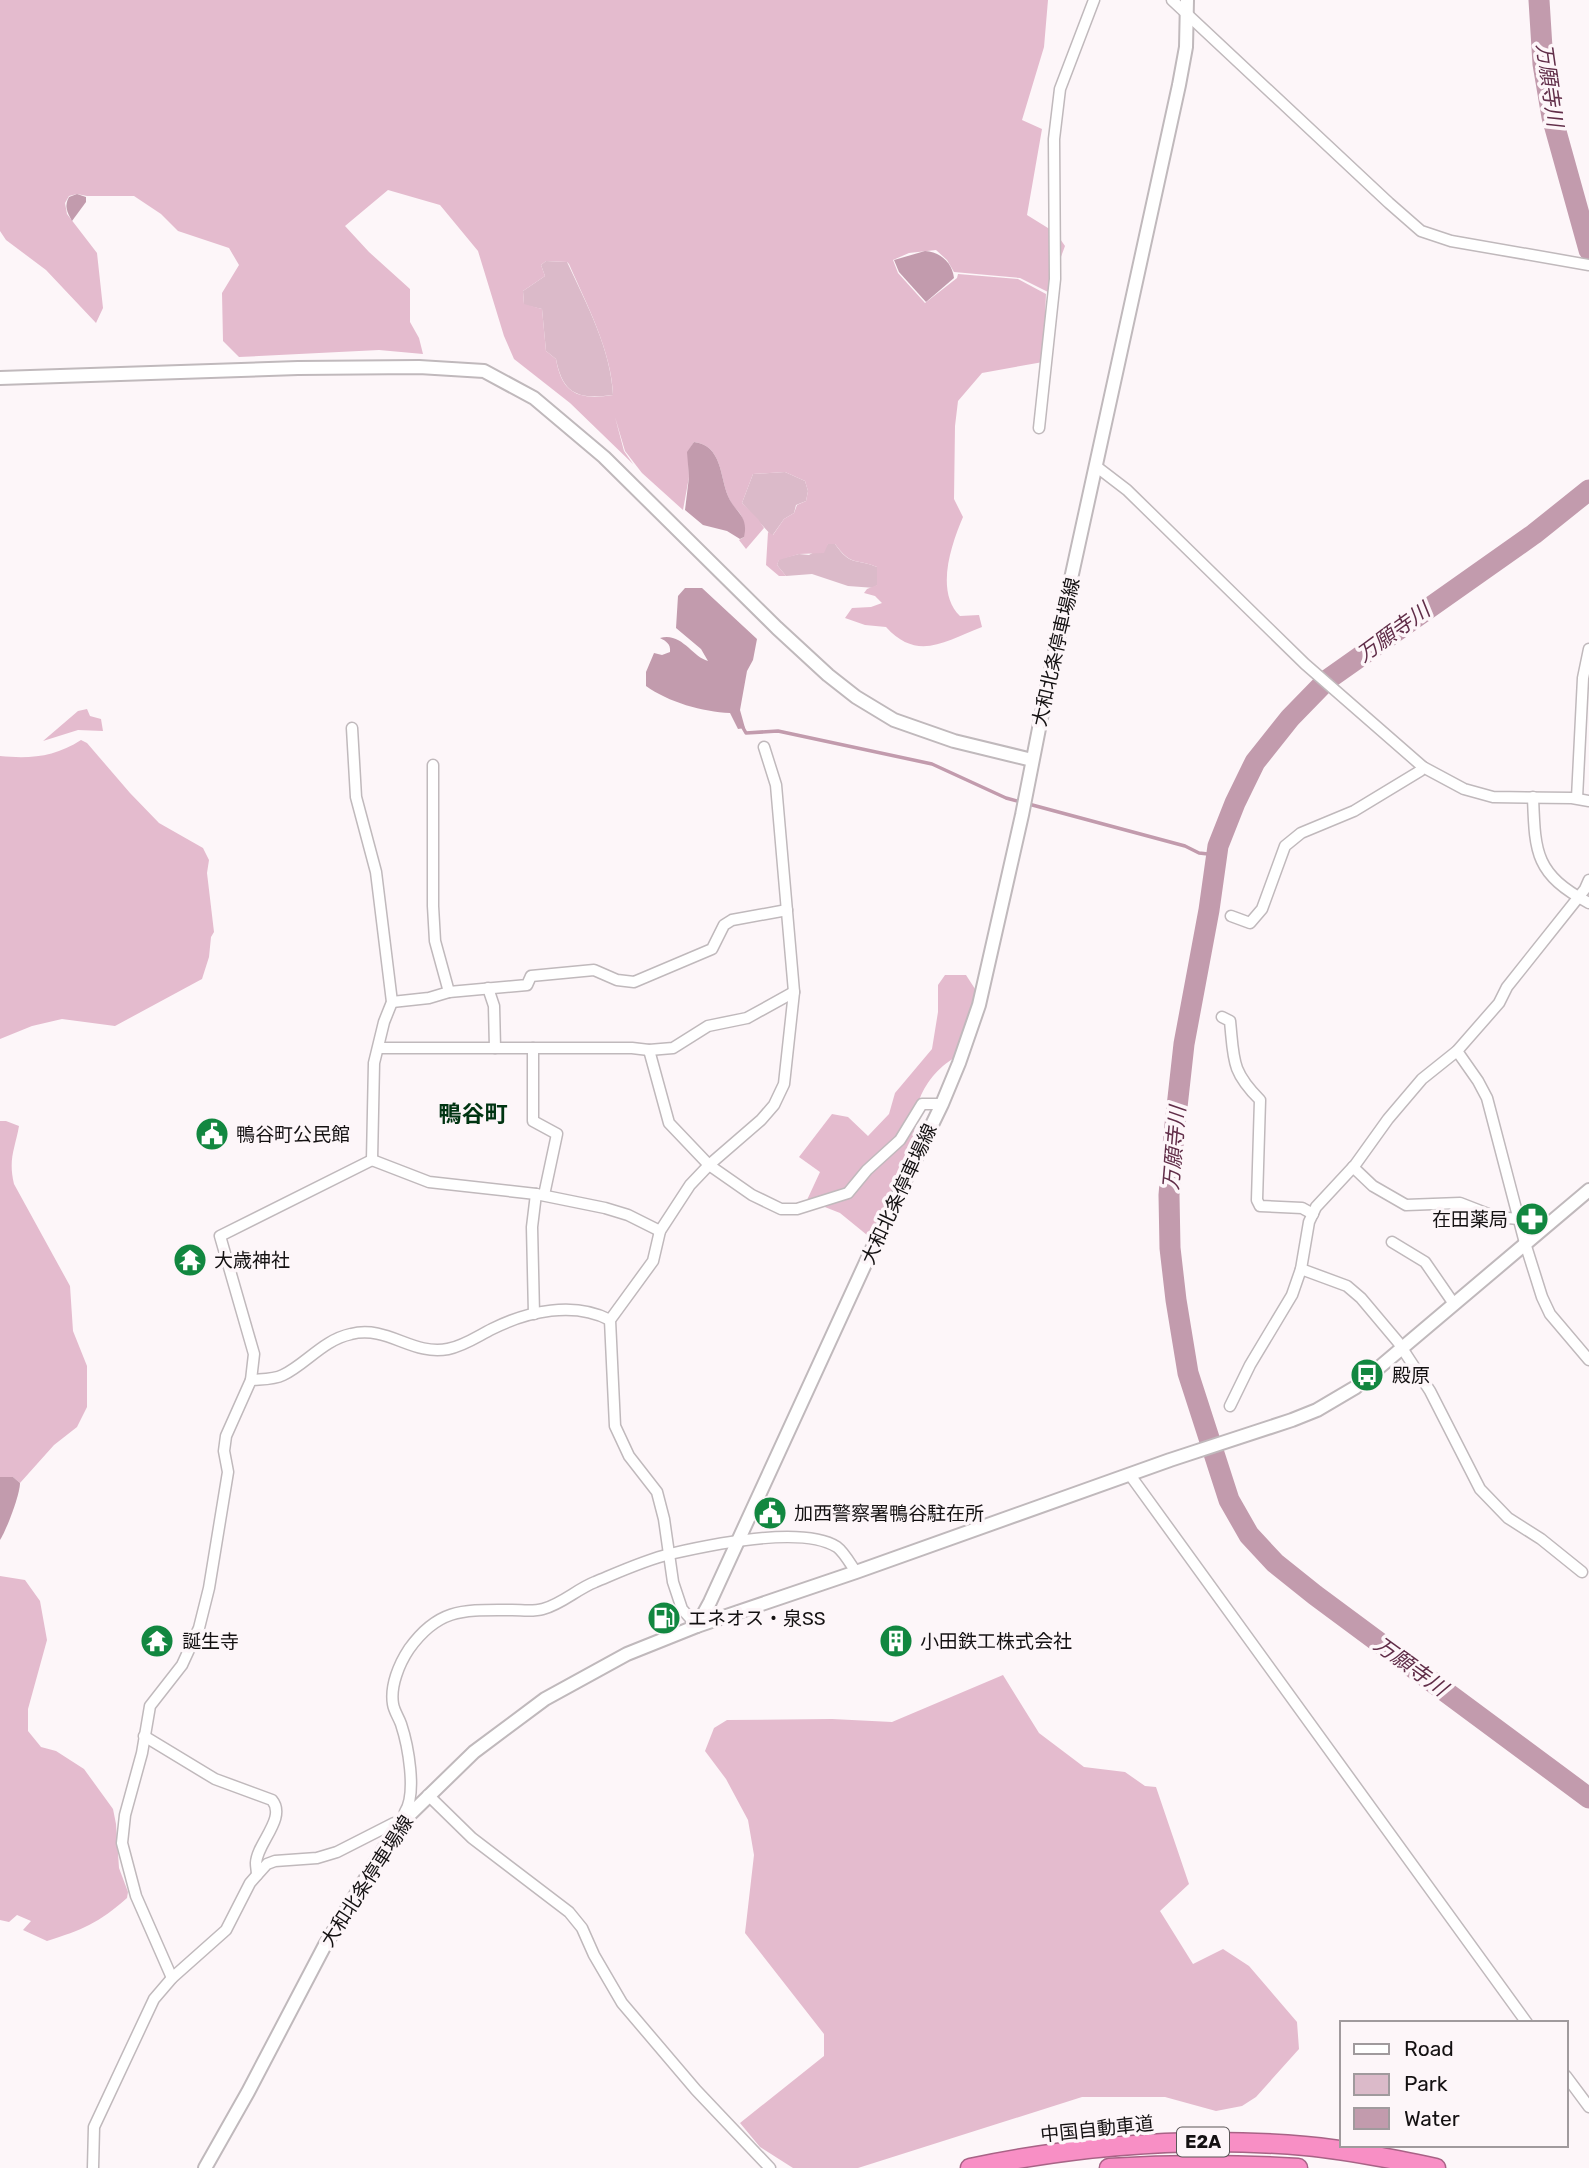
<svg xmlns="http://www.w3.org/2000/svg" width="1589" height="2168" viewBox="0 0 1589 2168" font-family="Rubik,'Noto Sans JP',sans-serif">
<style>
.green{fill:#dbbac9}
.forest{fill:#e4bbce;fill-rule:evenodd}
.water{fill:#c29bad}
.lines{fill:none;stroke-linecap:round;stroke-linejoin:round}
.stream{stroke:#c29bad;stroke-width:3.5}
.river{stroke:#c29bad;stroke-width:21}
.street-casing{stroke:#c0b9bc;stroke-width:13}
.secondary-casing{stroke:#c0b9bc;stroke-width:16}
.highway-casing{stroke:#a86386;stroke-width:21}
.street{stroke:#fff;stroke-width:10}
.secondary{stroke:#fff;stroke-width:12}
.highway{stroke:#f88fc5;stroke-width:18}
.labels{text-anchor:middle;dominant-baseline:central;stroke-width:7;stroke-linejoin:round;paint-order:stroke}
.shield{fill:#fdf6f9;stroke:#5a5657;stroke-width:2}
.shield-label{font-size:18px;font-weight:bold;fill:#141112}
.street-label{font-size:19px;fill:#141112;stroke:#fdf6f9}
.poi-label{font-size:19px;fill:#141112;stroke:#fdf6f9;text-anchor:start}
.water-label{font-size:21px;font-style:italic;fill:#612e49;stroke:#fdf6f9}
.quarter-label{font-size:23px;font-weight:bold;fill:#003412;stroke:#fdf6f9}
</style>
<rect width="100%" height="100%" fill="#fdf6f9"/>
<!-- green -->
<g class="green">
<path d="M546,261L567,262L568,264C587,305 611,350 613,395C580,399 563,396 556,359L546,351L542,309L524,305L523,291L545,276L541,265Z"/>
<polygon points="785,472 805,481 808,491 806,501 796,505 794,513 784,519 772,536 742,503 753,474"/>
<path d="M828,544H835C851,567 855,558 877,567V585L875,588L848,586L812,574L786,576L777,565L779,559L799,554L809,555Z"/>
</g>
<!-- forest -->
<g class="forest">
<path d="M0,0H1048L1044,47L1022,120L1042,129L1027,215L1056,233L1065,246L1048,292L1020,278L954,272L947,260L936,250L909,253L893,260L898,273L925,303L957,278L958,274L1018,279L1046,294L1043,362L982,373L958,401L955,426L954,499L963,517C951,545 935,592 960,616L979,615L982,627C945,641 918,662 886,627L865,625L845,618L852,608L871,607L882,603L875,596L864,593L867,589L877,585V567C855,558 852,567 835,544H828L824,553L799,554L779,560L777,565L786,576H779L766,565L768,532L773,535L784,519L794,513L797,505L806,501L808,491L805,481L785,472L753,474L742,503L758,519L764,528L746,549L739,540L744,537C745,507 736,516 728,496C720,477 722,445 694,442L688,452L689,477L683,510L642,473L625,451L615,417L624,451L633,464L570,403L514,359L504,336L478,251L440,205L388,190L345,226L369,252L410,289V322L419,338L423,354L379,350L239,357L223,341L222,293L239,265L229,248L178,231L161,214L134,196H87L77,194L69,196L65,203L67,214L97,253L103,308L96,323L46,270L6,240L0,231ZM546,261L567,262L569,264C586,303 612,352 613,395C580,400 562,395 556,359L546,351L542,309L524,304L523,291L545,276L541,265Z"/>
<polygon points="87,709 90,716 101,719 103,731 78,730 43,741 78,711"/>
<path d="M81,740L87,743L130,793L159,823L203,848L209,860L207,873L214,932L211,937L209,957L202,979L115,1026L62,1019L32,1026L0,1039V756C30,759 55,757 81,740Z"/>
<path d="M945,975H966L977,992L957,1057C942,1063 926,1082 920,1098C916,1110 916,1124 913,1137L918,1140L874,1233L867,1235L840,1213L807,1200L820,1172L799,1157L832,1114L848,1117L868,1136L889,1114L895,1093L932,1049L938,1012V985Z"/>
<path d="M0,1121H6L19,1126C15,1149 8,1159 14,1184L70,1286L73,1331L87,1366V1407L77,1427L54,1445L20,1483L13,1477H0Z"/>
<path d="M0,1576L25,1580L40,1601L47,1640L28,1709V1731L41,1747L56,1751L84,1769L113,1809L116,1824L119,1868L128,1892L127,1898C99,1923 82,1930 47,1941L23,1930L31,1921L17,1915L9,1922L0,1920Z"/>
<polygon points="1003,1675 1039,1733 1084,1767 1125,1772 1145,1786 1156,1787 1189,1884 1160,1911 1193,1964 1223,1949 1249,1966 1297,2022 1299,2049 1256,2097 1242,2106 1216,2111 1165,2097 1082,2097 858,2168 793,2168 760,2147 740,2123 824,2056 824,2034 745,1933 754,1855 748,1820 726,1779 705,1751 714,1728 727,1720 832,1719 892,1722"/>
</g>
<!-- water -->
<g class="water">
<path d="M77,194L86,197V202L72,221C67,212 64,206 69,197Z"/>
<path d="M925,251C940,252 952,262 954,278L926,302L899,272L894,260Z"/>
<path d="M694,442C722,445 720,477 728,496C735,513 749,515 744,537L740,539L727,531L703,525L685,510L689,477L687,452Z"/>
<path d="M685,588H702L757,639L753,660L747,671L740,710L745,728L738,729L730,713C703,712 668,702 646,686V672L654,653L662,655L670,652C671,644 666,641 660,638C682,632 692,657 708,661L701,649L676,628L678,596Z"/>
<path d="M0,1477H13L20,1483C20,1494 7,1529 0,1540Z"/>
</g>
<g class="lines">
<!-- stream -->
<polyline class="stream" points="742,726 746,733 778,731 932,764 1006,798 1185,846 1199,853 1217,855"/>
<!-- river -->
<g class="river">
<polyline points="1539,0 1543,64 1552,117 1589,250"/>
<polyline points="1589,490 1534,534 1327,680 1290,718 1255,762 1235,803 1218,846 1209,910 1184,1044 1174,1134 1169,1195 1170,1248 1176,1300 1188,1373 1229,1500 1249,1535 1275,1563 1315,1595 1589,1798"/>
</g>
<defs>
<g id="street">
<polyline points="1172,0 1389,203 1421,231 1451,241 1589,265"/>
<polyline points="1039,428 1055,279 1054,139 1060,89 1094,0"/>
<polyline points="1097,467 1127,490 1305,664 1423,767 1464,789 1493,797 1572,798 1589,801"/>
<polyline points="352,728 356,797 376,872 392,1002 384,1022 374,1063 372,1160"/>
<polyline points="433,765 433,906 435,941 449,992"/>
<path d="M1533,797C1535,853 1535,874 1589,903"/>
<polyline points="1577,798 1583,678 1589,649"/>
<polyline points="1231,916 1250,923 1262,909 1285,846 1301,833 1354,811 1420,771 1423,767"/>
<polyline points="488,988 494,1006 495,1048"/>
<polyline points="392,1002 429,998 449,992 527,985 531,976 594,970 617,980 634,982 712,949 724,925 732,920 787,910"/>
<path d="M1222,1017L1230,1021C1234,1060 1231,1071 1260,1100L1257,1200L1260,1206L1302,1208L1313,1214"/>
<polyline points="379,1048 632,1048 649,1050 673,1048 708,1026 747,1018 794,992"/>
<polyline points="533,1048 533,1121 557,1134 544,1195"/>
<polyline points="649,1050 669,1123 709,1165 752,1195 781,1209 797,1209 848,1193 867,1170 900,1140 922,1104 942,1104"/>
<polyline points="1457,1051 1478,1081 1487,1098 1525,1243 1542,1297 1550,1314 1589,1360"/>
<polyline points="1353,1167 1373,1186 1406,1205 1460,1203 1496,1217 1519,1219"/>
<polyline points="1392,1242 1425,1262 1454,1304"/>
<polyline points="1301,1269 1347,1286 1361,1298 1398,1342 1430,1391 1480,1489 1508,1518 1541,1539 1582,1572"/>
<polyline points="534,1314 532,1227 536,1194"/>
<polyline points="251,1380 254,1354 220,1236 372,1160 429,1182 536,1194 605,1208 628,1215 660,1231"/>
<polyline points="1230,1406 1250,1365 1292,1295 1301,1269 1309,1222 1316,1207 1355,1165 1388,1119 1422,1079 1457,1051 1499,1003 1507,987 1585,889 1589,880"/>
<polyline points="1130,1475 1527,2023"/>
<polyline points="697,1626 682,1609 673,1582 664,1519 657,1492 629,1456 615,1426 610,1320 653,1261 660,1231 690,1185 709,1165 761,1120 774,1105 784,1084 794,992 776,785 764,747"/>
<path d="M144,1736L215,1779L272,1800C287,1818 257,1843 256,1863C256,1867 257,1871 257,1875"/>
<polyline points="428,1795 472,1838 569,1912 582,1928 594,1955 622,2003 696,2090 770,2168"/>
<path d="M407,1816L405,1812C417,1793 408,1745 401,1724C399,1718 394,1711 393,1704C390,1686 399,1664 409,1649C439,1607 465,1610 512,1610C522,1610 533,1612 543,1609C562,1604 577,1589 595,1582C619,1572 645,1560 670,1554C709,1545 802,1525 837,1547C844,1552 851,1565 856,1572"/>
<path d="M172,1978L136,1896L122,1843L125,1815L142,1753L150,1706L182,1665L199,1628L209,1588L228,1472L224,1451L226,1436L251,1380C261,1379 273,1380 283,1375C306,1364 323,1340 351,1334C388,1325 412,1356 448,1349C464,1346 478,1336 492,1329C528,1311 574,1301 610,1320"/>
<polyline points="1566,2076 1589,2107"/>
<polyline points="93,2168 94,2127 154,1999 172,1978 226,1930 250,1883 257,1875 267,1864 275,1861 317,1858 337,1852 394,1823 398,1826"/>
</g>
<g id="secondary">
<polyline points="0,378 298,368 419,367 484,371 534,398 604,457 777,628 828,675 856,697 894,720 954,741 1032,760"/>
<polyline points="697,1626 710,1602 872,1249 942,1104 959,1063 979,1005 1022,815 1046,693 1179,85 1186,47 1187,0"/>
<polyline points="205,2168 248,2092 325,1945 398,1826 474,1752 545,1699 627,1654 697,1626 856,1572 1170,1460 1292,1420 1317,1410 1356,1387 1589,1190"/>
</g>
<g id="highway">
<path d="M970,2168C1080,2145 1192,2136 1305,2146C1349,2150 1393,2159 1436,2168"/>
<path d="M1109,2168C1172,2164 1234,2164 1298,2168"/>
</g>
</defs>
<!-- street casing -->
<use href="#street" class="street-casing"/>
<!-- secondary casing -->
<use href="#secondary" class="secondary-casing"/>
<!-- highway casing -->
<use href="#highway" class="highway-casing"/>
<!-- street -->
<use href="#street" class="street"/>
<!-- secondary -->
<use href="#secondary" class="secondary"/>
<!-- highway -->
<use href="#highway" class="highway"/>
</g>
<!-- icons -->
<defs>
<symbol id="civic-disc" viewBox="-11 -11 22 22"><circle r="9.5" fill="#128740" stroke="#fdf6f9"/><path d="M-.6-6.5H3V-4.5H.6V-3L4-1V1h2V6H-6V1h2V-1L-.6-3ZM-1.2 2.5V6h2.4V2.5Z" fill="#fff"/></symbol>
<symbol id="pharmacy-disc" viewBox="-11 -11 22 22"><circle r="9.5" fill="#128740" stroke="#fdf6f9"/><path d="M-2-6h4v4h4v4h-4v4h-4v-4h-4v-4h4Z" fill="#fff"/></symbol>
<symbol id="temple-disc" viewBox="-11 -11 22 22"><circle r="9.5" fill="#128740" stroke="#fdf6f9"/><path d="M0-6L5-2H3V0L6.5 2.5H4V6H1.5V3h-3V6H-4V2.5H-6.5L-3 0V-2H-5Z" fill="#fff"/></symbol>
<symbol id="bus-disc" viewBox="-11 -11 22 22"><circle r="9.5" fill="#128740" stroke="#fdf6f9"/><path d="M-5-6H5V4H4V6H2V4H-2V6H-4V4H-5ZM-3.5-4V0h7V-4ZM-3.5 1.2v1.5H-2V1.2ZM2 1.2v1.5H3.5V1.2Z" fill="#fff"/></symbol>
<symbol id="fuel-disc" viewBox="-11 -11 22 22"><circle r="9.5" fill="#128740" stroke="#fdf6f9"/><path d="M-5.5-6h7V0h2V4h1.3V-2.5L3-4.5l.8-.8L6-3V5H2.5V1h-1V6h-7ZM-4.2-4.7v3.2H.2V-4.7Z" fill="#fff"/></symbol>
<symbol id="building-disc" viewBox="-11 -11 22 22"><circle r="9.5" fill="#128740" stroke="#fdf6f9"/><path d="M-4-6H4V6H1V3H-1V6H-4ZM-2.5-4.3h1.7v1.8h-1.7ZM.8-4.3h1.7v1.8H.8ZM-2.5-1h1.7V.8h-1.7ZM.8-1h1.7V.8H.8Z" fill="#fff"/></symbol>
</defs>
<g fill-rule="evenodd">
<use href="#civic-disc" x="193" y="1115" width="38" height="38"/>
<use href="#pharmacy-disc" x="1513" y="1200" width="38" height="38"/>
<use href="#temple-disc" x="171" y="1241" width="38" height="38"/>
<use href="#bus-disc" x="1348" y="1356" width="38" height="38"/>
<use href="#civic-disc" x="751" y="1494" width="38" height="38"/>
<use href="#fuel-disc" x="645" y="1599" width="38" height="38"/>
<use href="#temple-disc" x="138" y="1622" width="38" height="38"/>
<use href="#building-disc" x="877" y="1622" width="38" height="38"/>
</g>
<g class="labels">
<!-- shield labels -->
<rect class="shield" x="1177" y="2127.5" width="52" height="29" rx="5"/>
<g class="shield-label">
<text x="1203" y="2142">E2A</text>
</g>
<!-- street labels -->
<g class="street-label">
<text transform="translate(1056 652) rotate(-77)">大和北条停車場線</text>
<text transform="translate(899 1194) rotate(-65)">大和北条停車場線</text>
<text transform="translate(367 1881) rotate(-57)">大和北条停車場線</text>
<text transform="translate(1097 2129) rotate(-6)">中国自動車道</text>
</g>
<!-- poi labels -->
<g class="poi-label">
<text x="236" y="1134">鴨谷町公民館</text>
<text x="1508" y="1219" text-anchor="end">在田薬局</text>
<text x="214" y="1260">大歳神社</text>
<text x="1392" y="1375">殿原</text>
<text x="794" y="1513">加西警察署鴨谷駐在所</text>
<text x="688" y="1618">エネオス・泉SS</text>
<text x="182" y="1641">誕生寺</text>
<text x="920" y="1641">小田鉄工株式会社</text>
</g>
<!-- water labels -->
<g class="water-label">
<text transform="translate(1550 85) rotate(82)">万願寺川</text>
<text transform="translate(1393 632) rotate(-36)">万願寺川</text>
<text transform="translate(1174 1148) rotate(-85)">万願寺川</text>
<text transform="translate(1411 1666) rotate(36)">万願寺川</text>
</g>
<!-- quarter labels -->
<g class="quarter-label">
<text x="473" y="1114">鴨谷町</text>
</g>
</g>
<!-- legend -->
<rect x="1340" y="2021" width="228" height="126" fill="#fdf6f9" stroke="#a09a9d" stroke-width="2"/>
<rect x="1354" y="2044" width="35" height="10" fill="#ffffff" stroke="#a09a9d" stroke-width="2"/>
<text x="1404" y="2056" font-size="21" fill="#141112">Road</text>
<rect x="1354" y="2074" width="35" height="21" fill="#dbbac9" stroke="#a09a9d" stroke-width="2"/>
<text x="1404" y="2091" font-size="21" fill="#141112">Park</text>
<rect x="1354" y="2108" width="35" height="21" fill="#c29bad" stroke="#a09a9d" stroke-width="2"/>
<text x="1404" y="2126" font-size="21" fill="#141112">Water</text>
</svg>
